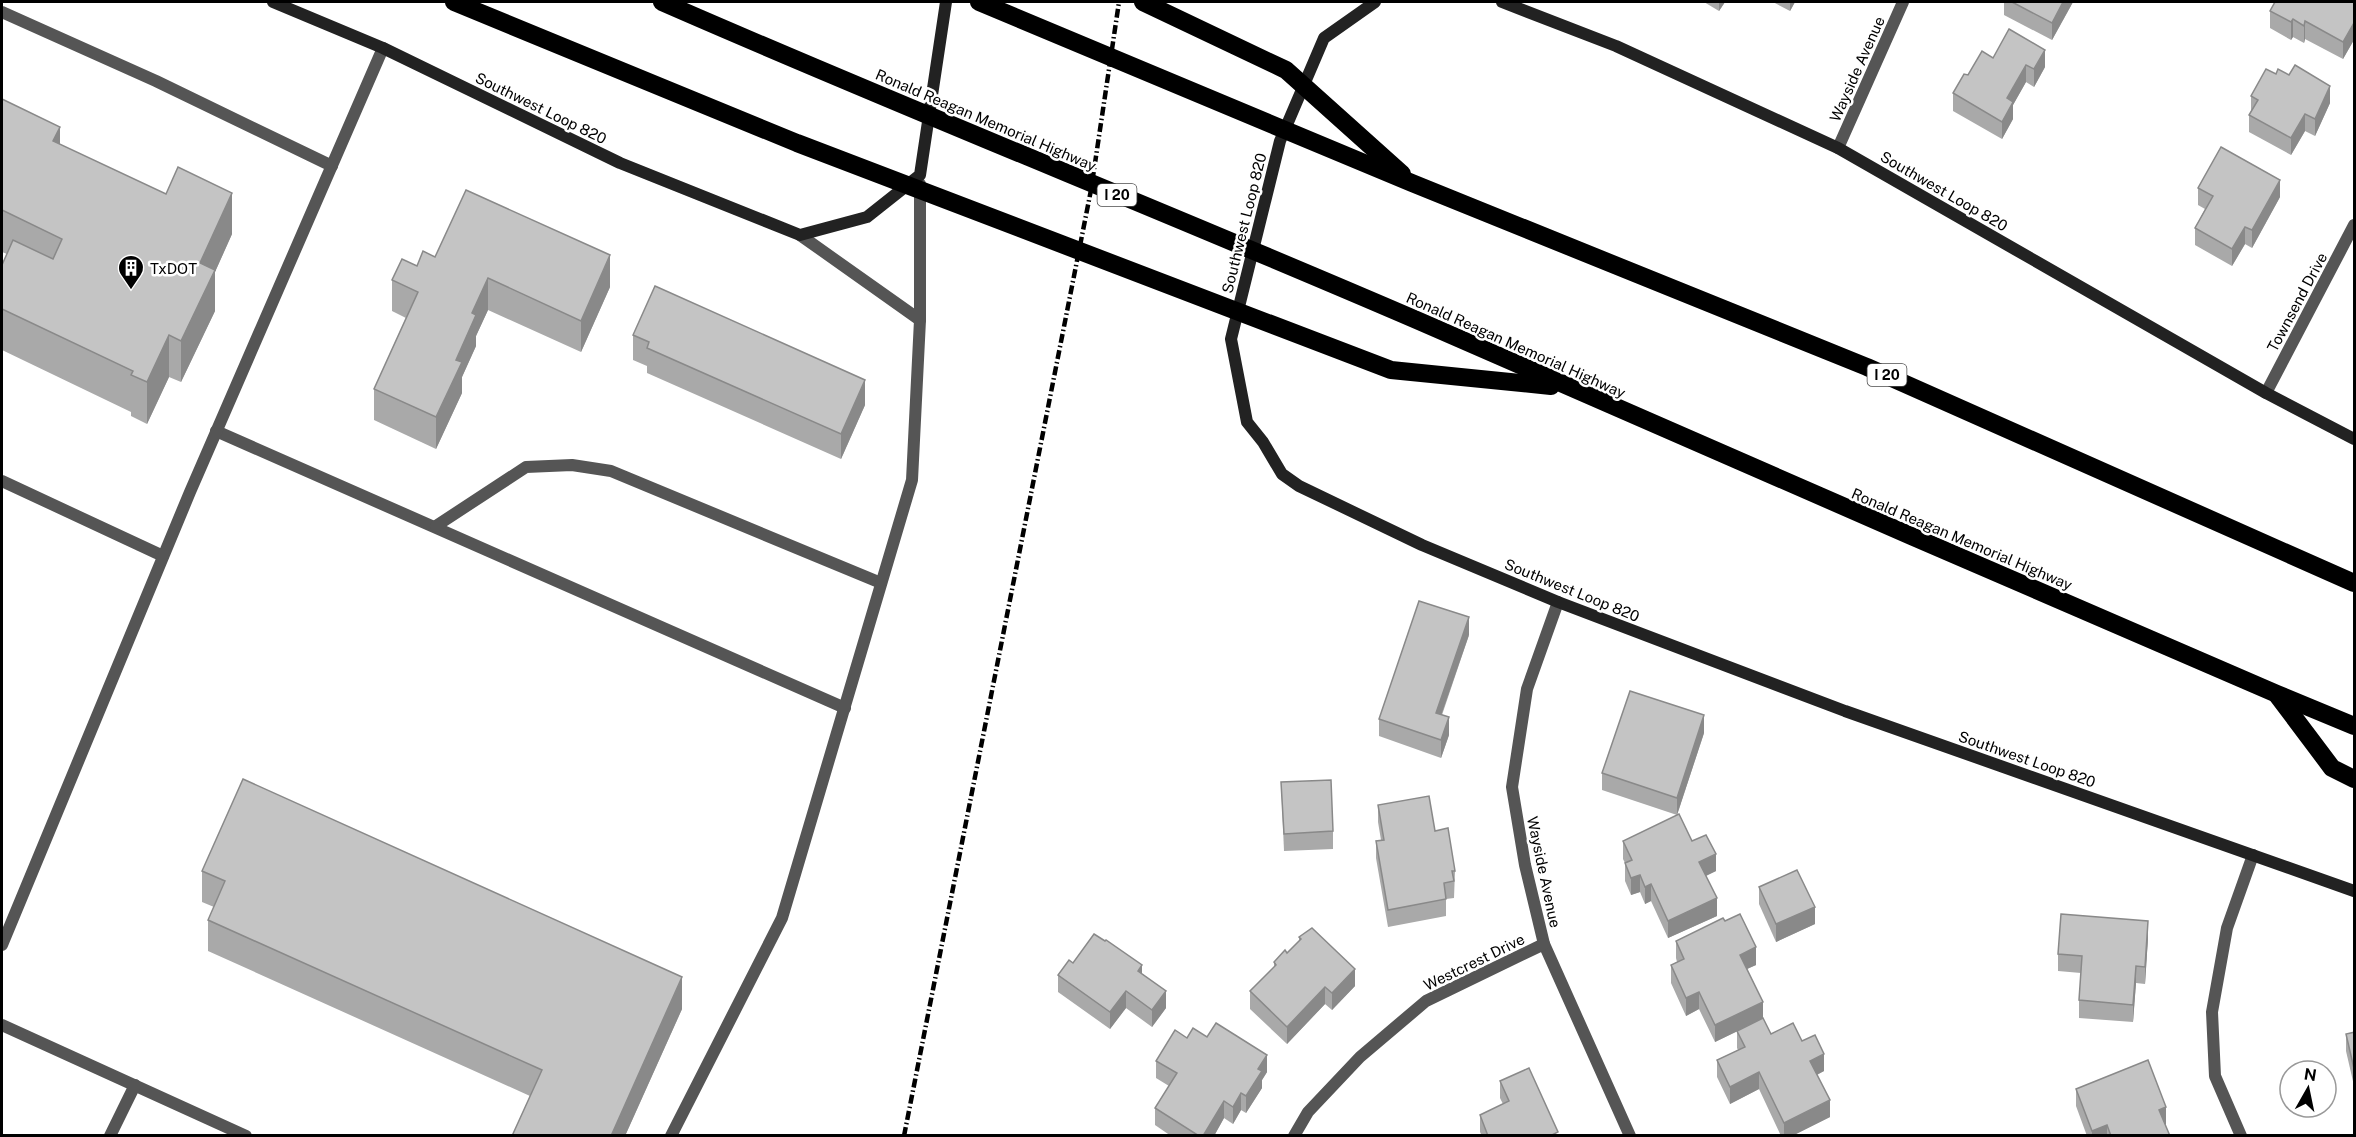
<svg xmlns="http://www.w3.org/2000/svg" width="2356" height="1137" viewBox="0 0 2356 1137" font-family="'Public Sans',sans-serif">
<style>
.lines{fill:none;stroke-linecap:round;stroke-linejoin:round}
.service{stroke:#555;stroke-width:12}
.minor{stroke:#555;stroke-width:12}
.secondary{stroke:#222;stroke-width:12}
.motorway{stroke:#000;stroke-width:18}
.rail{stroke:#000;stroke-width:4.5;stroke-dasharray:9 3 1.5 3;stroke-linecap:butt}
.wall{fill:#a9a9a9}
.shaded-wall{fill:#898989}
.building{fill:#c4c4c4;stroke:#898989;stroke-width:1.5}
.labels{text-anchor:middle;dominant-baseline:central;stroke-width:5;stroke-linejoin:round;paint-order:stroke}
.shield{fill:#fff;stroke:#4c4c4c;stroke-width:1.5}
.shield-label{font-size:14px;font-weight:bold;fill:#000}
.street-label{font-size:15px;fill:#000;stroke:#fff}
.poi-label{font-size:15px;fill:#000;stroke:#fff;text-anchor:start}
</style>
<rect width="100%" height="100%" fill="#fff"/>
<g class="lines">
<!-- service -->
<g class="service">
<polyline points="2,12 156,81 332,166"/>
<polyline points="800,235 920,320"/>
<polyline points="216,431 845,708"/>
<polyline points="2,481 163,556"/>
<polyline points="436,526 526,467 572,465 611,471 881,583"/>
<polyline points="2,945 190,492 383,48"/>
<polyline points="2,1025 246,1136"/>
<polyline points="110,1136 135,1085"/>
<polyline points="671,1136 782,918 912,480 920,320 920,184"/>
</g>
<!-- minor -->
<g class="minor">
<polyline points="1838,148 1903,2"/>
<polyline points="2266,393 2354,225"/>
<polyline points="1558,602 1527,689 1512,787 1525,865 1544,944 1630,1136"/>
<polyline points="1294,1136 1308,1112 1360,1057 1426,1001 1544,944"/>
<polyline points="2241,1136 2215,1076 2212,1012 2227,928 2253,855"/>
</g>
<!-- secondary -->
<g class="secondary">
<polyline points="273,2 383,48 620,163 800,235 867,217 920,175 946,2"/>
<polyline points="1375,2 1324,38 1280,141 1231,339 1247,422 1263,442 1282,474 1299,486 1422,545 1558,602 1845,711 2354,891"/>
<polyline points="1502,2 1616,46 1838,148 2266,393 2354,439"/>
</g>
<!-- motorway -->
<g class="motorway">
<polyline points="454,2 797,143 1391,370 1551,386"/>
<path d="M662,2C918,114 1179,217 1435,328C1715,451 1996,573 2277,694L2354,726"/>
<polyline points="979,2 1412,183 1867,367 2354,583"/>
<polyline points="1143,2 1286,70 1402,174"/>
<polyline points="2278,696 2332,768 2354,779"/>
</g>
<!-- rail -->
<polyline class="rail" points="904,1136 1091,190 1119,2"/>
</g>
<!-- wall -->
<g class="wall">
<polygon points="1704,2 1725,2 1719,11"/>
<polygon points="1773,2 1795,2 1790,11"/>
<polygon points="2004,2 2073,2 2052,40 2004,15"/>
<polygon points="2355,2 2355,38 2343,59 2305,39 2304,43 2293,37 2291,40 2270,28 2270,11"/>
<polygon points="1993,58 2045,67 2034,87 2026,82 2013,105 2013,119 2002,139 1953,111 1953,93 1968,75"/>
<polygon points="2251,96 2330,103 2315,136 2305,131 2291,155 2249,132 2249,115 2251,111"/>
<polygon points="2,99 60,144 232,234 215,272 215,311 181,382 169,377 147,424 131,416 131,412 2,350 2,265 7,254 2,252"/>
<polygon points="2198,188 2280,197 2252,248 2245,244 2232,266 2195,245 2195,228 2205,209 2198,205"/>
<polygon points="435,257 610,287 581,352 488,310 476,336 476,346 462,377 462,393 436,449 374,420 374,389 406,318 392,311 392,280 417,266"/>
<polygon points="633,335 865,405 841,459 647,373 647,366 633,360"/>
<polygon points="1469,635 1442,715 1449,735 1441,758 1379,736 1379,719"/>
<polygon points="1704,733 1677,815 1602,790 1602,773"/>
<polygon points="1281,782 1333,831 1333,849 1284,851"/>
<polygon points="1378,805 1435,831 1455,871 1454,898 1446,899 1446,916 1388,927 1376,858 1376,841 1381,840 1378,822"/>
<polygon points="1623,841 1692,841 1716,871 1706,876 1717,916 1668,938 1651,901 1645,904 1640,892 1631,895 1625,881 1625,863 1623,859"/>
<polygon points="202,871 682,1009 625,1136 512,1136 530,1096 208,951 208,920 214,907 202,902"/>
<polygon points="1759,887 1815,924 1776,942 1759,904"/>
<polygon points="1299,937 1355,986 1332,1010 1325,1004 1287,1044 1250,1009 1250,991 1274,967 1274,962 1287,953 1299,941"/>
<polygon points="2148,938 2145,984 2136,983 2133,1022 2079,1018 2079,1000 2081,973 2058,971 2058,954"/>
<polygon points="1676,941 1756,965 1747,969 1763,1018 1771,1034 1802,1041 1824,1071 1817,1075 1830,1117 1792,1136 1781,1136 1759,1089 1730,1104 1717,1077 1717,1060 1738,1050 1737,1048 1737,1031 1715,1042 1699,1009 1686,1016 1671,983 1671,965 1677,962 1676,958"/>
<polygon points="1073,963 1142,974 1166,1008 1152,1027 1126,1008 1110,1029 1058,992 1058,975"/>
<polygon points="2355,1032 2355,1090 2346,1051 2346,1034"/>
<polygon points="1156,1061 1267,1072 1262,1080 1262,1088 1246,1113 1241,1110 1233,1124 1224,1118 1214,1136 1171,1136 1155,1125 1155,1108 1169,1086 1156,1078"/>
<polygon points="1500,1081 1558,1136 1482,1136 1480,1132 1480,1115 1503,1104 1500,1098"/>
<polygon points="2076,1089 2166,1124 2165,1125 2170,1136 2087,1136 2076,1106"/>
</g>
<!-- shaded-wall -->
<g class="shaded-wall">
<polygon points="1719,2 1725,2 1719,11"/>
<polygon points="1790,2 1795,2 1790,11"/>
<polygon points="2063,2 2073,2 2052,40 2052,23"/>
<polygon points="2293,19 2293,37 2291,40 2291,22"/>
<polygon points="2305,21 2305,39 2304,43 2304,26"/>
<polygon points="2355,21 2355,38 2343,59 2343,42"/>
<polygon points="2045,50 2045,67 2034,87 2034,69"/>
<polygon points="2026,65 2026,82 2013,105 2013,119 2002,139 2002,122 2007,98"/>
<polygon points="2330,86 2330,103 2315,136 2315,119"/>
<polygon points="2305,114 2305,131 2291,155 2291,138"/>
<polygon points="60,127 60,169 53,141"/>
<polygon points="2280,180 2280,197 2252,248 2252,230"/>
<polygon points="232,193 232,234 215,272 215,311 181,382 181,341 200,263"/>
<polygon points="2245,227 2245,244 2232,266 2232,249"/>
<polygon points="610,255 610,287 581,352 581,321"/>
<polygon points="488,278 488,310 476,336 476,346 462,377 462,393 436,449 436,417 472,313"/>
<polygon points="169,335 169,377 147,424 147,382"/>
<polygon points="865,380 865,405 841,459 841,434"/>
<polygon points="1469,617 1469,635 1436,730 1436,713"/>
<polygon points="1704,715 1704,733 1677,815 1677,798"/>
<polygon points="1449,717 1449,735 1441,758 1441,740"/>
<polygon points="1716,854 1716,871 1699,879 1699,862"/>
<polygon points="1640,875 1640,892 1631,895 1631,878"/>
<polygon points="1651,884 1651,901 1645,904 1645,887"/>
<polygon points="1717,898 1717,916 1668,938 1668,921"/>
<polygon points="1815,907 1815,924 1776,942 1776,924"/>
<polygon points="2148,921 2148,938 2145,984 2145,967"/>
<polygon points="1756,947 1756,965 1740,972 1740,955"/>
<polygon points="1142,965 1142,983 1138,971"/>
<polygon points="2136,966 2136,983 2133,1022 2133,1005"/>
<polygon points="1355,969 1355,986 1332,1010 1332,993"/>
<polygon points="682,977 682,1009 625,1136 611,1136"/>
<polygon points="1325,987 1325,1004 1287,1044 1287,1027"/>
<polygon points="1126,991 1126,1008 1110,1029 1110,1012"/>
<polygon points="1166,991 1166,1008 1152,1027 1152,1010"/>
<polygon points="1699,992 1699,1009 1686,1016 1686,998"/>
<polygon points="1763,1002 1763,1019 1715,1042 1715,1025"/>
<polygon points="1824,1054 1824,1071 1810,1078 1810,1061"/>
<polygon points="1267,1055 1267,1072 1262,1080 1262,1088 1246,1113 1246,1096 1258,1069"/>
<polygon points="1759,1072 1759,1089 1730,1104 1730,1087"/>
<polygon points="1241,1093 1241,1110 1233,1124 1233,1107"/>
<polygon points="1830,1100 1830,1117 1792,1136 1784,1136 1784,1123"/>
<polygon points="1224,1101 1224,1118 1214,1136 1203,1136"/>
<polygon points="2166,1107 2166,1124 2159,1127 2159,1110"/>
<polygon points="2107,1125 2107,1136 2092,1136 2092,1131"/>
</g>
<!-- building -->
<g class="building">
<polygon points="2012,2 2063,2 2052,23"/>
<polygon points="2275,2 2355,2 2355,21 2343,42 2305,21 2304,26 2293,19 2291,22 2270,11"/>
<polygon points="2009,29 2045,50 2034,69 2026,65 2007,98 2013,102 2002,122 1953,93 1964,74 1968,75 1982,51 1993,58"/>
<polygon points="2295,65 2330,86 2315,119 2305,114 2291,138 2249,115 2258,100 2251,96 2266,69 2276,74 2278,69 2289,75"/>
<polygon points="2,99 60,127 53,141 166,194 178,167 232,193 200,263 215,270 181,341 169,335 147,382 131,375 133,371 2,309 2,265 13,240 53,259 62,239 2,210"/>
<polygon points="2221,147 2280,180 2252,230 2245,227 2232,249 2195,228 2213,196 2198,188"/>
<polygon points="466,190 610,255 581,321 488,278 472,313 476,315 456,360 462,362 436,417 374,389 418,292 392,280 402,259 417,266 423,251 435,257"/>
<polygon points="655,286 865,380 841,434 647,348 649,342 633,335"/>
<polygon points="1419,601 1469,617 1436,713 1449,717 1441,740 1379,719"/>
<polygon points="1630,691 1704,715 1677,798 1602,773"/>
<polygon points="243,779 682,977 611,1136 512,1136 542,1070 208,920 225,881 202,871"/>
<polygon points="1331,780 1333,831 1284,834 1281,782"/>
<polygon points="1429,796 1435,831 1448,828 1455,871 1452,871 1454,881 1444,883 1446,899 1388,910 1376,841 1384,840 1378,805"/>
<polygon points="1679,814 1692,841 1706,835 1716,854 1699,862 1717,898 1668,921 1651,884 1645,887 1640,875 1631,878 1625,863 1632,860 1623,841"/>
<polygon points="1797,870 1815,907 1776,924 1759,887"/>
<polygon points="1740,914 1756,947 1740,955 1763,1002 1715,1025 1699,992 1686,998 1671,965 1684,959 1676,941 1723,918 1725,921"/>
<polygon points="2061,914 2148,921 2145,967 2136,966 2133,1005 2079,1000 2082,956 2058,954"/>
<polygon points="1312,928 1355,969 1332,993 1325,987 1287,1027 1250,991 1276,965 1274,962 1285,950 1287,953 1301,939 1299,937"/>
<polygon points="1094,934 1105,941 1106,940 1142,965 1138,971 1166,991 1152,1010 1126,991 1110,1012 1058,975 1069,960 1073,963"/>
<polygon points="1763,1018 1771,1034 1793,1023 1802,1041 1815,1035 1824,1054 1810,1061 1830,1100 1784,1123 1759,1072 1730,1087 1717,1060 1745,1047 1737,1031"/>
<polygon points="1216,1023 1267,1055 1258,1069 1262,1071 1246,1096 1241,1093 1233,1107 1224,1101 1203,1136 1199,1136 1155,1108 1177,1073 1156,1061 1175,1030 1187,1038 1193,1028 1207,1037"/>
<polygon points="2355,1032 2355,1073 2346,1034"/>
<polygon points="2148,1060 2166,1107 2159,1110 2170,1136 2111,1136 2107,1125 2092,1131 2076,1089"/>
<polygon points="1529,1068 1558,1132 1550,1136 1488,1136 1480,1115 1509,1101 1500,1081"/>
</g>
<!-- icons -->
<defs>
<symbol id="building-pin" viewBox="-11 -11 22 30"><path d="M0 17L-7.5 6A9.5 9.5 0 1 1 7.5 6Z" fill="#000" stroke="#fff"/><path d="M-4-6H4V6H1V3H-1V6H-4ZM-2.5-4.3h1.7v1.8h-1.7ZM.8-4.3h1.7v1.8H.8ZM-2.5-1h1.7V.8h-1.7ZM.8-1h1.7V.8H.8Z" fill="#fff"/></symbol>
</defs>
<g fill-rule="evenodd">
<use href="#building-pin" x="116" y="253" width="30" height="40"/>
</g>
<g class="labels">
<!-- shield labels -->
<g class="shield">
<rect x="1097.5" y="184" width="39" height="22" rx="4.5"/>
<rect x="1867.5" y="364" width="39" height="22" rx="4.5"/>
</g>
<g class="shield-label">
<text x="1117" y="195">I 20</text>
<text x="1887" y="375">I 20</text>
</g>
<!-- street labels -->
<g class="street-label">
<text transform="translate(1857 69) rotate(-66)">Wayside Avenue</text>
<text transform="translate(541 108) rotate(26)">Southwest Loop 820</text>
<text transform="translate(986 120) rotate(23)">Ronald Reagan Memorial Highway</text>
<text transform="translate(1944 191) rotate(30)">Southwest Loop 820</text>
<text transform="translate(1244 223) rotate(-76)">Southwest Loop 820</text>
<text transform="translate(2297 302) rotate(-62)">Townsend Drive</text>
<text transform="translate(1516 345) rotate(24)">Ronald Reagan Memorial Highway</text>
<text transform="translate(1962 539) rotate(23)">Ronald Reagan Memorial Highway</text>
<text transform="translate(1572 590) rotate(22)">Southwest Loop 820</text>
<text transform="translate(2027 759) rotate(19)">Southwest Loop 820</text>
<text transform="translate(1544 872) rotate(78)">Wayside Avenue</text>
<text transform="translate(1474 962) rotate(-26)">Westcrest Drive</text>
</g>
<!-- poi labels -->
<g class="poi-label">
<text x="150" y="268">TxDOT</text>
</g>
</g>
<!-- border -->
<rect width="2356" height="1137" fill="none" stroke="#000000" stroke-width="6"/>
<!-- north arrow -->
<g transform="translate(2308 1089) rotate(9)"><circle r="28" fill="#ffffff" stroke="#999999" stroke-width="1.5"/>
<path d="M0-4.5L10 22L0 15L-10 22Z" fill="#000000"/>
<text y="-9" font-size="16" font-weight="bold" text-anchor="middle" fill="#000000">N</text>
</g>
</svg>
